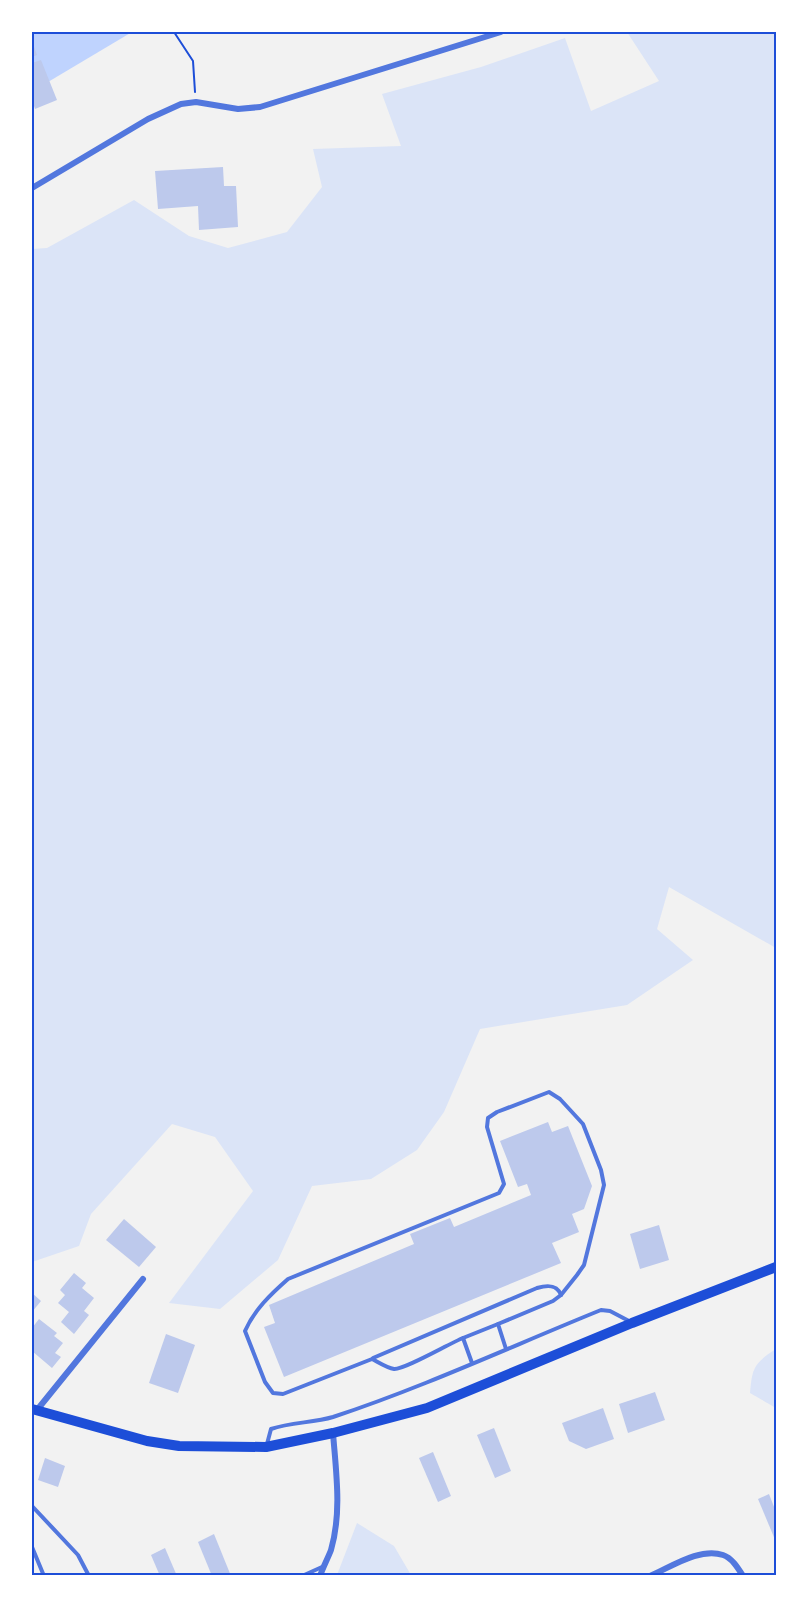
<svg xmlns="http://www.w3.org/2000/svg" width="808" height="1607" viewBox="0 0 808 1607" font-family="Quicksand,sans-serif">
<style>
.green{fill:#dbe4f7}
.water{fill:#bfd3fe}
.building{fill:#bdc9ec}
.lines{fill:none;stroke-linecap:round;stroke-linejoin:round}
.path{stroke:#1d4ed8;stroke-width:2}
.service{stroke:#5277de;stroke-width:4}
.minor{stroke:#5277de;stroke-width:6}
.secondary{stroke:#1d4ed8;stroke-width:10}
.neatline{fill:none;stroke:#1d4ed8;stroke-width:2}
</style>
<rect width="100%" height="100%" fill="#f2f2f2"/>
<!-- green -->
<g class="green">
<polygon points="627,32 776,32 776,948 669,887 657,929 693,960 627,1005 480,1029 444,1112 417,1150 371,1179 312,1186 278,1260 220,1309 169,1303 253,1191 215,1137 172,1124 91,1214 79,1246 32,1262 32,249 47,248 134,200 189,236 228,248 287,232 322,187 313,149 401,146 382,94 481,67 565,38 591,111 659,81"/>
<path d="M776,1349V1408L750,1393C752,1368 754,1363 776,1349Z"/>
<polygon points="357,1523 394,1546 411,1575 337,1575"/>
</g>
<!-- water -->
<polygon class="water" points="32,32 132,32 48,82 32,83"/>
<!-- building -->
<g class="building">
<polygon points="32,41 37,55 32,57"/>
<polygon points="41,60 57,100 35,109 32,100 32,63"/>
<polygon points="223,167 224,186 236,186 238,227 199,230 198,206 158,209 155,171"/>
<polygon points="548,1122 552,1132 568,1126 592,1186 584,1209 572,1214 579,1232 552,1243 561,1263 284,1377 264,1327 275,1323 269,1305 414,1244 410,1234 450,1218 454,1227 531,1195 527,1184 518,1187 500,1141"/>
<polygon points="124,1219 156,1247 139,1267 106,1240"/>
<polygon points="659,1225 669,1260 640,1269 630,1234"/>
<polygon points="74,1273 86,1283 82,1288 94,1298 84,1311 89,1315 74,1334 61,1322 69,1312 58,1303 65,1295 60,1290"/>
<polygon points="32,1293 41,1301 32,1312"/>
<polygon points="39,1319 57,1333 54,1336 63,1343 55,1353 61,1357 52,1368 32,1351 32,1328"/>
<polygon points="166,1334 195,1345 178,1393 149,1383"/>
<polygon points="655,1392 665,1420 628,1433 619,1404"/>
<polygon points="603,1408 614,1439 586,1449 569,1441 562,1423"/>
<polygon points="494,1428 511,1471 495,1478 477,1435"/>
<polygon points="433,1452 451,1496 438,1502 419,1458"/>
<polygon points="45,1458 65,1466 58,1487 38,1480"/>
<polygon points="769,1494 776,1512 776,1542 758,1499"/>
<polygon points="214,1534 231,1576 212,1576 198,1542"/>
<polygon points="165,1548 177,1576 160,1576 151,1555"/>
</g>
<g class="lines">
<!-- path -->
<polyline class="path" points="174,32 193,61 195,92"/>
<!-- service -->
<g class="service">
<polyline points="463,1338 498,1324"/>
<path d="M373,1358L537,1288C547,1285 557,1284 561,1295"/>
<path d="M472,1363L463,1338C450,1343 404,1370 394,1369C387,1368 378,1362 372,1359L283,1394L273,1393L265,1382L245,1331C254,1310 271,1294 288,1279L499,1193L504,1184L487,1127L488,1118L497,1112L549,1092L560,1099L583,1124L601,1170L604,1185L584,1265L577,1275L561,1295L553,1301L498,1324L506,1349"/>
<path d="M267,1444L271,1429C291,1422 313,1423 333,1417C424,1387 512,1346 601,1310L610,1311L629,1321"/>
<polyline points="32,1506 78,1555 89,1576"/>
<polyline points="32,1547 44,1576"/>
<polyline points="302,1576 322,1567"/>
</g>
<!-- minor -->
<g class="minor">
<polyline points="32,188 148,119 181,104 196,102 238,109 260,107 501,32"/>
<polyline points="37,1410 143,1279"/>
<path d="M320,1576C323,1567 328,1558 331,1550C342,1512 336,1472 333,1433"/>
<path d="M650,1576C671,1567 700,1547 723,1555C732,1558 738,1568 743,1576"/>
</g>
<!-- secondary -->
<polyline class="secondary" points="32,1409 147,1441 179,1446 266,1447 333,1433 427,1408 632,1323 776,1267"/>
</g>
<!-- border -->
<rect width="808" height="1607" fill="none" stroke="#ffffff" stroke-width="66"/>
<rect x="33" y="33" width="742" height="1541" class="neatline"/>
</svg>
